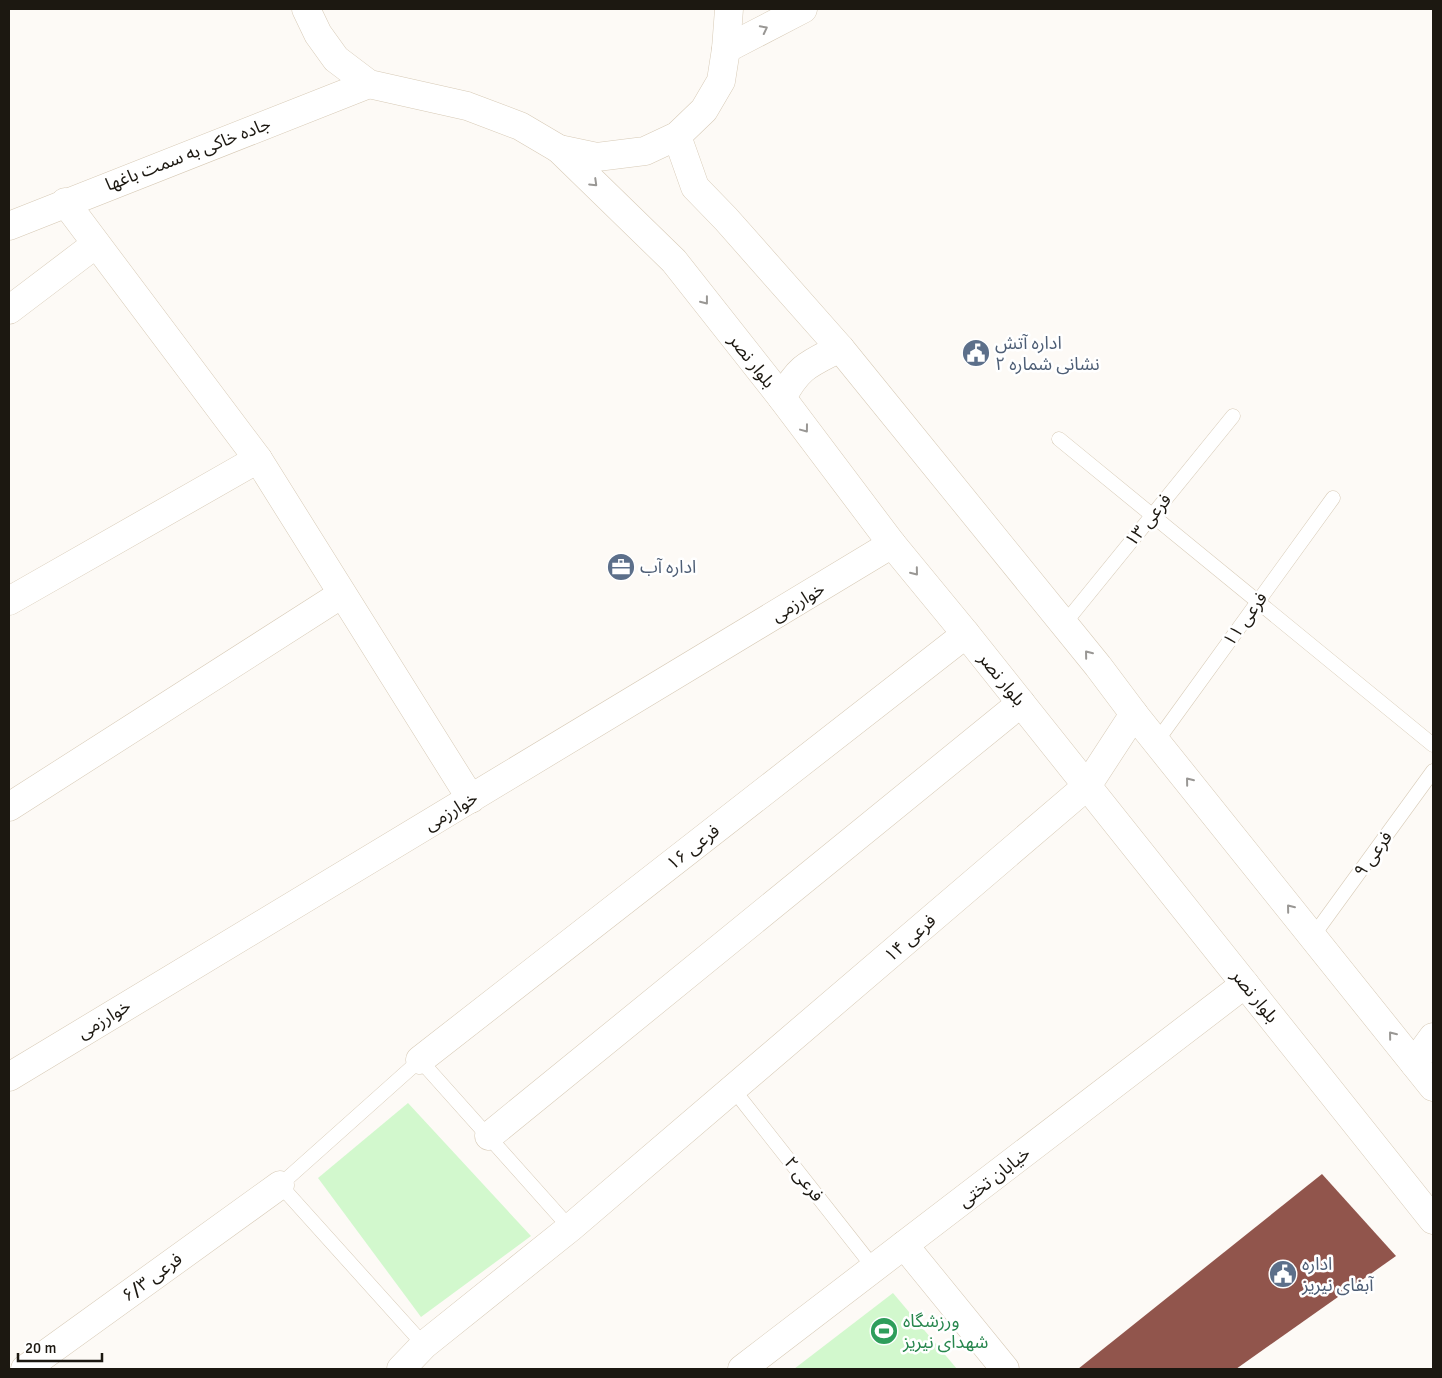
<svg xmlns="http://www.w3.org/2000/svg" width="1442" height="1378" viewBox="0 0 1442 1378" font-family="Signika,'Noto Sans Arabic',sans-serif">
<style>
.green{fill:#d2f8cd}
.building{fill:#91554c}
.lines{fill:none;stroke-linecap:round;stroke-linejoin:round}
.lane-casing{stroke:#d7cab6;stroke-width:15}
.street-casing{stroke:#d7cab6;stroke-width:29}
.secondary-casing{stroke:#d7cab6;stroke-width:29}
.lane{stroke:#fff;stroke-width:14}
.street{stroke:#fff;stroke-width:28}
.secondary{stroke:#fff;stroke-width:28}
.oneway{stroke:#999794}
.labels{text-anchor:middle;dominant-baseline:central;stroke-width:5;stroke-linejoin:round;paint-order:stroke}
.street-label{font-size:18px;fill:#1c1811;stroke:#fff}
.service-label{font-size:18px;fill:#4e5e75;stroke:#fff;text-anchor:start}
.leisure-label{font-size:18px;fill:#27864d;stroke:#fff;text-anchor:start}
</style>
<rect width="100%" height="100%" fill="#fdfaf6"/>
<!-- green -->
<g class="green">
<polygon points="408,1103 531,1236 421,1317 318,1178"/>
<polygon points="893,1293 957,1369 794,1369"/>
</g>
<!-- building -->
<polygon class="building" points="1322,1174 1396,1256 1236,1369 1078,1369"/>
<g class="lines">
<defs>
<g id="lane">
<polyline points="1059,439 1433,745"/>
<polyline points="1064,624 1233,416"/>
<polyline points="1157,741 1333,498"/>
<polyline points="1313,936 1433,771"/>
<polyline points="733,1089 874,1268"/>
<polyline points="424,1345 280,1185 420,1060 570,1228"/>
</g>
<g id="street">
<polyline points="65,202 258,459 471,799"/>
<polyline points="9,226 369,84"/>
<polyline points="9,310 96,244"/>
<polyline points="9,601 258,459"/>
<polyline points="9,807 342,594"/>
<polyline points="420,1060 966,634"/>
<polyline points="1414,1063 1433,1037"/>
<polyline points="489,1136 1021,703"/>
<polyline points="904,1245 1005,1369"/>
<polyline points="25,1369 280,1185"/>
<polyline points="401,1369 424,1345 570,1228 1087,786"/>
</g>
<g id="secondary">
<polyline points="306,9 318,34 336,59 369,84 467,106 520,126 559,149 597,157 645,151 677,136 704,110 721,81 726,49 729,9"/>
<polyline points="726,49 803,9"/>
<polyline points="677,136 695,187 726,219 840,348 1098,666 1134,714 1433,1087"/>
<polyline points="559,149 674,261 782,398 892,544 966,634 1433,1220"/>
<path d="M782,398C799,366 809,364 840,348"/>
<polyline points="1087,786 1134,714"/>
<polyline points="9,1077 892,544"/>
<polyline points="742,1369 1245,984"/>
</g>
</defs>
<!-- lane casing -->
<use href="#lane" class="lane-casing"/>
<!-- street casing -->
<use href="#street" class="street-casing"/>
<!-- secondary casing -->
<use href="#secondary" class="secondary-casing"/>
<!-- lane -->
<use href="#lane" class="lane"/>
<!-- street -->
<use href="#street" class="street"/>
<!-- secondary -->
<use href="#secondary" class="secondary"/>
</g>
<!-- one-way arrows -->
<defs><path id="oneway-chevron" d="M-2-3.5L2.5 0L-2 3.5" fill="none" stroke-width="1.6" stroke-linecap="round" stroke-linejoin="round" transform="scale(1.25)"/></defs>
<g class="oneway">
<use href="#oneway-chevron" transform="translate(764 29) rotate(-27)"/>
<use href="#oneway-chevron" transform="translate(594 183) rotate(44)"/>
<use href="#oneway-chevron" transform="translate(705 301) rotate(52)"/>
<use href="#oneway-chevron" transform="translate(805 429) rotate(53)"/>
<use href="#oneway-chevron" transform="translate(915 572) rotate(51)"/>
<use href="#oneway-chevron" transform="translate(1088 654) rotate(-129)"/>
<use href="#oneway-chevron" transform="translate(1189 781) rotate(-129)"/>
<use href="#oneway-chevron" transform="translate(1290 908) rotate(-129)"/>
<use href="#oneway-chevron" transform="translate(1392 1035) rotate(-129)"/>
</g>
<!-- icons -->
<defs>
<symbol id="civic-disc" viewBox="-11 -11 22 22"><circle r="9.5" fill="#5c6f8a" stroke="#fff"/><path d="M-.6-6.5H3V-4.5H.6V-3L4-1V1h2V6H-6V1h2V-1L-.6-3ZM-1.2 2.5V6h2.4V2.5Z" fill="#fff"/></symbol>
<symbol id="office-disc" viewBox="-11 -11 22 22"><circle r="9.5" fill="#5c6f8a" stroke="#fff"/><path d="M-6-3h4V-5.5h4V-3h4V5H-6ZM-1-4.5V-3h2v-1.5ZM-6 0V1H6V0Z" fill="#fff"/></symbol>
<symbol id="stadium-disc" viewBox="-11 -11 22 22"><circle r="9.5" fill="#2e9e5b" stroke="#fff"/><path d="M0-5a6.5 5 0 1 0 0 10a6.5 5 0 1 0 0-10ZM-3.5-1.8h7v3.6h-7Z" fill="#fff"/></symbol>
</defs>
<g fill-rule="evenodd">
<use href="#civic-disc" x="960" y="337" width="32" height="32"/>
<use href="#office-disc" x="605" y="551" width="32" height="32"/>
<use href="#civic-disc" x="1267" y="1258" width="32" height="32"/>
<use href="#stadium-disc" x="868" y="1315" width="32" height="32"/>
</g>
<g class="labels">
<!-- street labels -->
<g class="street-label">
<text transform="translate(188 154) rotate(-21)">جاده خاکی به سمت باغها</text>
<text transform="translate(752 361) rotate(52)">بلوار نصر</text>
<text transform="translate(1148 520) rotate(-51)">فرعی ۱۳</text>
<text transform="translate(798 602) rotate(-31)">خوارزمی</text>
<text transform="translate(1245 619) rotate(-54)">فرعی ۱۱</text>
<text transform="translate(1002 679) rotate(51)">بلوار نصر</text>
<text transform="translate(451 811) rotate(-31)">خوارزمی</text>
<text transform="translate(693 847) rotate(-38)">فرعی ۱۶</text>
<text transform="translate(1373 854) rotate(-54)">فرعی ۹</text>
<text transform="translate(910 938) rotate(-41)">فرعی ۱۴</text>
<text transform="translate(1255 996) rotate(51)">بلوار نصر</text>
<text transform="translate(104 1019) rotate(-31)">خوارزمی</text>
<text transform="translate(994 1177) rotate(-38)">خیابان تختی</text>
<text transform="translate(804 1179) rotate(52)">فرعی ۲</text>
<text transform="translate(152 1277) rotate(-36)">فرعی ۶/۳</text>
</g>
<!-- service labels -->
<g class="service-label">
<text x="995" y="343">اداره آتش<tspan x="995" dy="21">نشانی شماره ۲</tspan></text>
<text x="640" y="567">اداره آب</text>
<text x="1302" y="1264">اداره<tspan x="1302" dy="21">آبفای نیریز</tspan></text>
</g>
<!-- leisure labels -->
<g class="leisure-label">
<text x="903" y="1321">ورزشگاه<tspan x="903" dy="21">شهدای نیریز</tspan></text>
</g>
</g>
<!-- border -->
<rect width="1442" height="1378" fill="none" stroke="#1c1811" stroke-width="20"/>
<!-- scale -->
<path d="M18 1353v8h84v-8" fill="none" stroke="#1c1811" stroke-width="2.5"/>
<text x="25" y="1353" font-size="15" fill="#1c1811" stroke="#ffffff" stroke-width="4" paint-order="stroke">20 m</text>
</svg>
